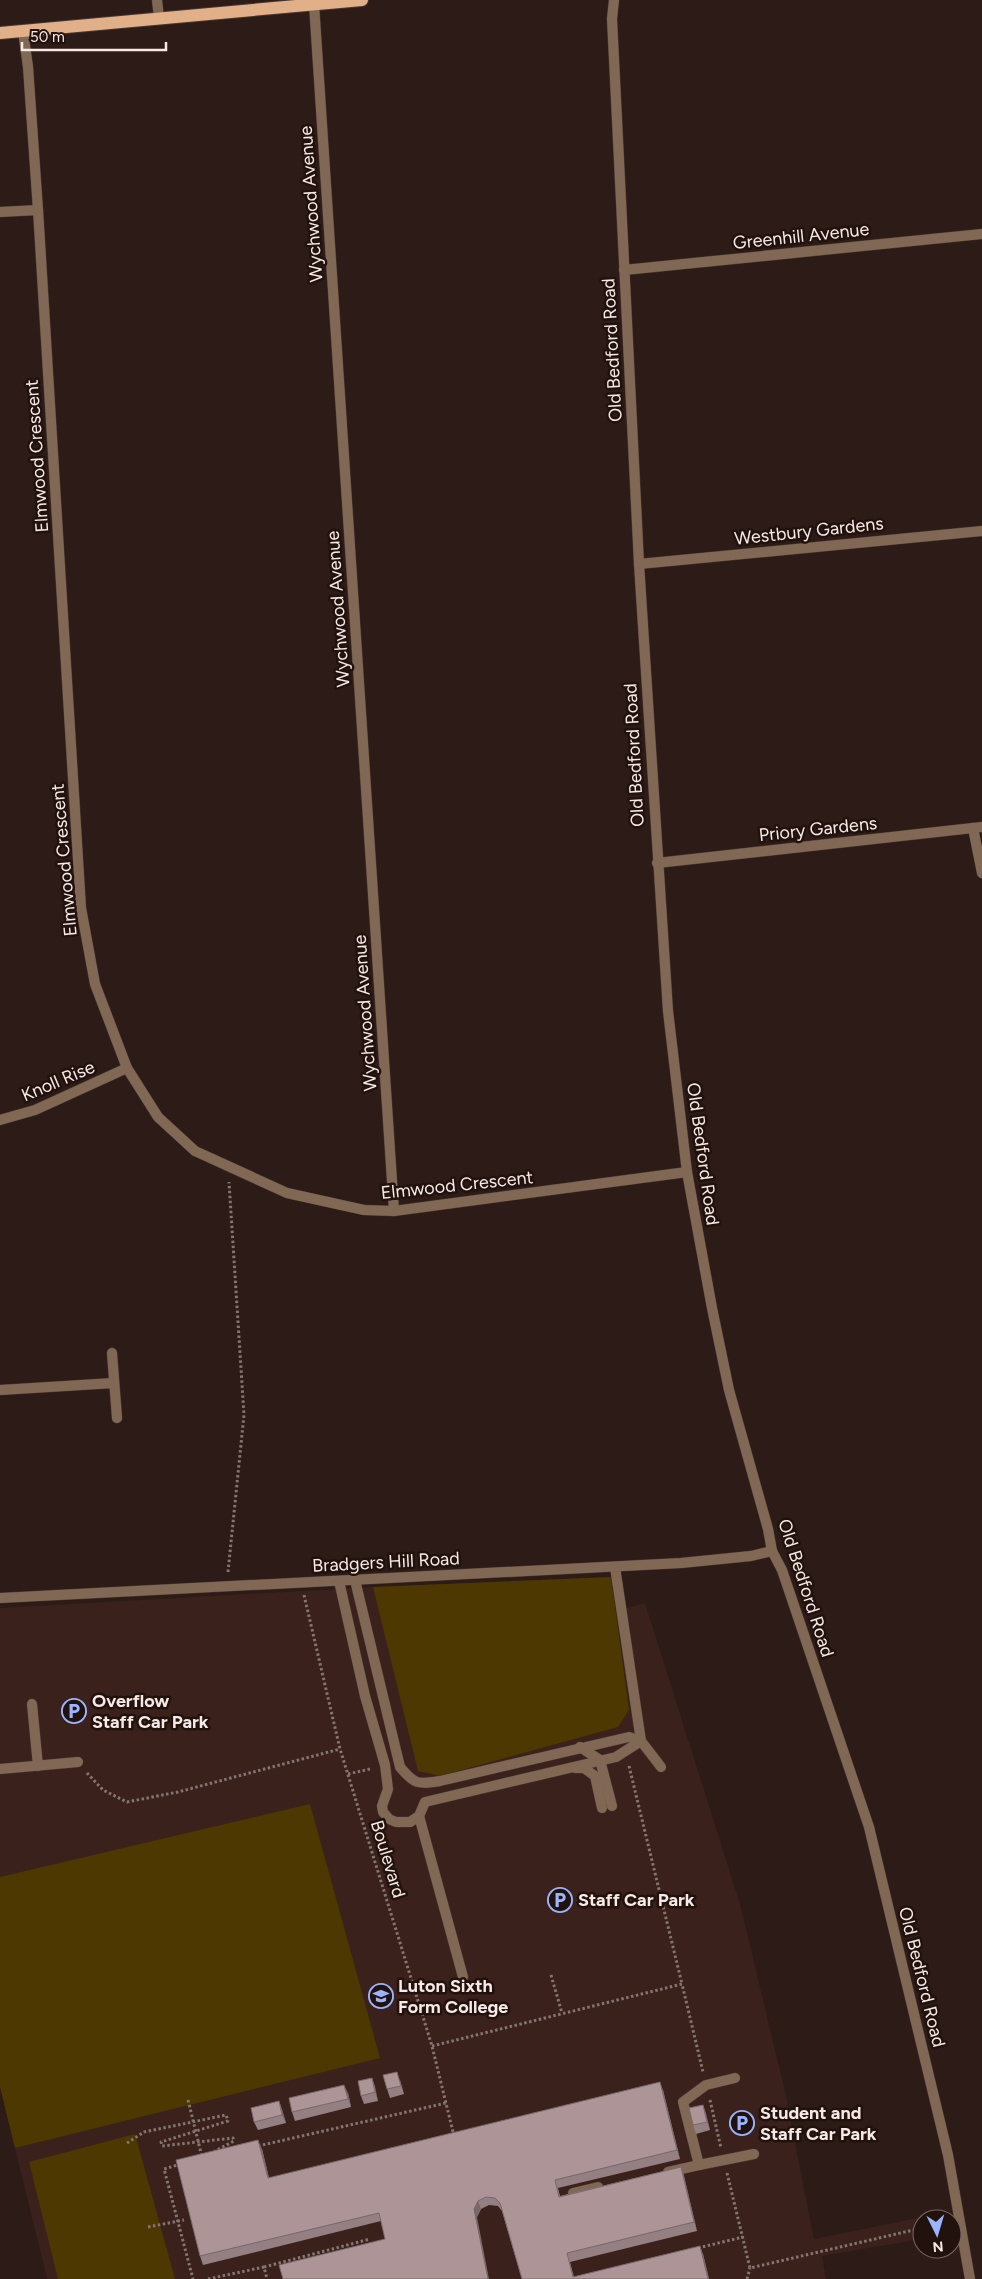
<svg xmlns="http://www.w3.org/2000/svg" width="982" height="2279" viewBox="0 0 982 2279" font-family="Figtree,sans-serif">
<style>
.built{fill:#3a211b}
.green{fill:#4d3801}
.lines{fill:none;stroke-linecap:round;stroke-linejoin:round}
.lane-casing{stroke:#483833;stroke-width:11}
.street-casing{stroke:#483833;stroke-width:11}
.primary-casing{stroke:#483833;stroke-width:14}
.path{stroke:#847570;stroke-width:3;stroke-dasharray:2.5 2.5;stroke-linecap:butt}
.lane{stroke:#806854;stroke-width:10}
.street{stroke:#806854;stroke-width:10}
.primary{stroke:#e2b088;stroke-width:12}
.wall{fill:#947f82}
.shaded-wall{fill:#78686a}
.building{fill:#ac9497;stroke:#78686a}
.labels{text-anchor:middle;dominant-baseline:central;stroke-width:5;stroke-linejoin:round;paint-order:stroke}
.street-label{font-size:18px;fill:#f6e9e6;stroke:#22120d}
.poi-label{font-size:18px;font-weight:bold;fill:#f6e9e6;stroke:#22120d;text-anchor:start}
</style>
<rect width="100%" height="100%" fill="#2c1b16"/>
<!-- built -->
<polygon class="built" points="611,1577 627,1608 645,1603 740,1904 785,2091 814,2239 942,2213 943,2219 922,2219 922,2239 822,2256 826,2279 47,2279 0,2087 0,1608 373,1587"/>
<!-- green -->
<g class="green">
<polygon points="611,1577 629,1710 618,1727 440,1776 418,1771 373,1587"/>
<polygon points="310,1804 380,2058 15,2148 0,2087 0,1877"/>
<polygon points="135,2134 175,2279 58,2279 29,2162"/>
</g>
<g class="lines">
<defs>
<g id="lane">
<path d="M355,1580L400,1767C414,1784 418,1785 440,1781L629,1737L641,1741L661,1767"/>
<polyline points="339,1581 365,1696 385,1765 388,1789 382,1806 383,1812 389,1819 396,1822 410,1822 419,1816 425,1802 616,1757 641,1741 615,1567"/>
<polyline points="32,1704 38,1766"/>
<polyline points="580,1747 600,1760 612,1806"/>
<polyline points="575,1768 584,1768 595,1776 602,1808"/>
<polyline points="0,1769 78,1762"/>
<polyline points="419,1816 463,1977"/>
<polyline points="735,2078 706,2085 683,2102 699,2165 754,2154"/>
<polyline points="668,2172 699,2165"/>
<polyline points="573,2193 598,2187"/>
</g>
<g id="street">
<polyline points="157,0 159,18"/>
<polyline points="614,0 612,19 639,564 668,1011 687,1172 712,1308 729,1390 768,1529 772,1551 782,1570 869,1827 948,2155 970,2279"/>
<polyline points="314,4 394,1211"/>
<polyline points="23,31 28,67 38,210 81,908 95,984 127,1068 158,1117 195,1151 287,1193 364,1210 394,1211 687,1172"/>
<polyline points="0,212 38,210"/>
<polyline points="624,270 982,234"/>
<polyline points="639,564 982,531"/>
<polyline points="973,828 982,873"/>
<polyline points="657,863 982,827"/>
<polyline points="0,1120 35,1110 127,1068"/>
<polyline points="112,1353 117,1418"/>
<polyline points="0,1390 114,1383"/>
<polyline points="0,1598 681,1563 751,1556 772,1551"/>
</g>
<polyline id="primary" points="0,33 362,0"/>
</defs>
<!-- lane casing -->
<use href="#lane" class="lane-casing"/>
<!-- street casing -->
<use href="#street" class="street-casing"/>
<!-- primary casing -->
<use href="#primary" class="primary-casing"/>
<!-- path -->
<g class="path">
<polyline points="228,1572 244,1415 229,1182"/>
<polyline points="304,1595 340,1749 432,2046 454,2136"/>
<polyline points="629,1766 682,1984"/>
<polyline points="87,1773 103,1790 127,1802 178,1792 340,1749"/>
<polyline points="348,1774 370,1769"/>
<polyline points="551,1975 562,2013"/>
<polyline points="432,2046 682,1984 703,2072"/>
<polyline points="188,2100 202,2157"/>
<polyline points="710,2100 721,2148"/>
<polyline points="127,2143 144,2132 226,2115 228,2121 161,2142 162,2146 233,2138 234,2141 215,2151"/>
<polyline points="258,2146 446,2103"/>
<polyline points="181,2164 164,2169 193,2279"/>
<polyline points="727,2173 750,2268 922,2228"/>
<polyline points="148,2227 184,2220"/>
<polyline points="698,2248 743,2237"/>
<polyline points="264,2267 370,2239"/>
<polyline points="208,2279 264,2267 267,2279"/>
<polyline points="747,2279 750,2268"/>
</g>
<!-- lane -->
<use href="#lane" class="lane"/>
<!-- street -->
<use href="#street" class="street"/>
<!-- primary -->
<use href="#primary" class="primary"/>
</g>
<!-- wall -->
<g class="wall">
<polygon points="372,2078 378,2101 364,2104 361,2096"/>
<polygon points="400,2080 404,2094 390,2098 387,2089"/>
<polygon points="663,2090 680,2159 558,2188 560,2196 681,2167 684,2176 697,2231 570,2262 574,2277 703,2254 709,2279 522,2279 502,2211 498,2206 489,2205 481,2209 477,2217 385,2239 381,2221 203,2265 200,2256 262,2149 269,2178"/>
<polygon points="348,2093 351,2107 295,2121 292,2112"/>
<polygon points="279,2101 286,2123 258,2130 254,2122"/>
<polygon points="703,2105 710,2130 696,2134 693,2125"/>
</g>
<!-- shaded-wall -->
<g class="shaded-wall">
<polygon points="372,2078 375,2086 378,2101 375,2092"/>
<polygon points="660,2082 663,2090 680,2159 677,2150"/>
<polygon points="344,2085 348,2093 351,2107 348,2099"/>
<polygon points="279,2101 282,2109 286,2123 282,2115"/>
<polygon points="703,2105 706,2113 710,2130 707,2122"/>
<polygon points="258,2140 262,2149 271,2186 268,2178"/>
<polygon points="681,2167 684,2176 697,2231 694,2222"/>
<polygon points="478,2201 481,2209 477,2217 489,2279 488,2279 474,2209"/>
<polygon points="700,2246 703,2254 709,2279 708,2279"/>
</g>
<!-- building -->
<g class="building">
<polygon points="397,2072 401,2086 387,2089 383,2075"/>
<polygon points="372,2078 375,2092 361,2096 358,2081"/>
<polygon points="660,2082 677,2150 555,2180 559,2197 681,2167 694,2222 567,2253 573,2277 700,2246 708,2279 522,2279 500,2203 495,2198 486,2197 478,2201 474,2209 488,2279 283,2279 279,2265 385,2239 379,2213 200,2256 176,2160 258,2140 268,2178"/>
<polygon points="344,2085 348,2099 292,2112 289,2098"/>
<polygon points="279,2101 282,2115 254,2122 251,2108"/>
<polygon points="703,2105 707,2122 693,2125 689,2108"/>
</g>
<!-- icons -->
<defs>
<symbol id="parking-ring" viewBox="-11 -11 22 22"><circle r="9.5" fill="#22120d" stroke="#9cb4fd" stroke-width="1.5"/><path d="M-3.5-5.5H1a3.5 3.5 0 0 1 0 7H-1V5.5H-3.5ZM-1-3.4V-.6H.8a1.4 1.4 0 0 0 0-2.8Z" fill="#9cb4fd"/></symbol>
<symbol id="university-ring" viewBox="-11 -11 22 22"><circle r="9.5" fill="#22120d" stroke="#9cb4fd" stroke-width="1.5"/><path d="M0-5L7-2L0 1L-7-2ZM-4 1L0 2.5L4 1V4Q0 6-4 4Z" fill="#9cb4fd"/></symbol>
</defs>
<g fill-rule="evenodd">
<use href="#parking-ring" x="60" y="1697" width="28" height="28"/>
<use href="#parking-ring" x="546" y="1886" width="28" height="28"/>
<use href="#university-ring" x="367" y="1982" width="28" height="28"/>
<use href="#parking-ring" x="728" y="2109" width="28" height="28"/>
</g>
<g class="labels">
<!-- street labels -->
<g class="street-label">
<text transform="translate(311 204) rotate(-94)">Wychwood Avenue</text>
<text transform="translate(801 236) rotate(-6)">Greenhill Avenue</text>
<text transform="translate(612 350) rotate(-93)">Old Bedford Road</text>
<text transform="translate(37 456) rotate(-94)">Elmwood Crescent</text>
<text transform="translate(809 531) rotate(-6)">Westbury Gardens</text>
<text transform="translate(338 609) rotate(-94)">Wychwood Avenue</text>
<text transform="translate(634 755) rotate(-93)">Old Bedford Road</text>
<text transform="translate(818 829) rotate(-6)">Priory Gardens</text>
<text transform="translate(64 860) rotate(-95)">Elmwood Crescent</text>
<text transform="translate(365 1013) rotate(-94)">Wychwood Avenue</text>
<text transform="translate(58 1081) rotate(-23)">Knoll Rise</text>
<text transform="translate(703 1154) rotate(82)">Old Bedford Road</text>
<text transform="translate(457 1185) rotate(-6)">Elmwood Crescent</text>
<text transform="translate(386 1562) rotate(-3)">Bradgers Hill Road</text>
<text transform="translate(806 1588) rotate(72)">Old Bedford Road</text>
<text transform="translate(388 1859) rotate(73)">Boulevard</text>
<text transform="translate(922 1977) rotate(76)">Old Bedford Road</text>
</g>
<!-- poi labels -->
<g class="poi-label">
<text x="92" y="1701">Overflow<tspan x="92" dy="21">Staff Car Park</tspan></text>
<text x="578" y="1900">Staff Car Park</text>
<text x="398" y="1986">Luton Sixth<tspan x="398" dy="21">Form College</tspan></text>
<text x="760" y="2113">Student and<tspan x="760" dy="21">Staff Car Park</tspan></text>
</g>
</g>
<!-- north arrow -->
<g transform="translate(937 2234) rotate(175)"><circle r="24" fill="#22120d" stroke="#776864"/>
<path d="M0-4L9 19L0 12L-9 19Z" fill="#9cb4fd"/>
<text y="-8" font-size="14" font-weight="bold" text-anchor="middle" fill="#f6e9e6">N</text>
</g>
<!-- scale -->
<path d="M22 42v8h144v-8" fill="none" stroke="#f6e9e6" stroke-width="2.5"/>
<text x="30" y="42" font-size="15" fill="#f6e9e6" stroke="#22120d" stroke-width="4" paint-order="stroke">50 m</text>
</svg>
